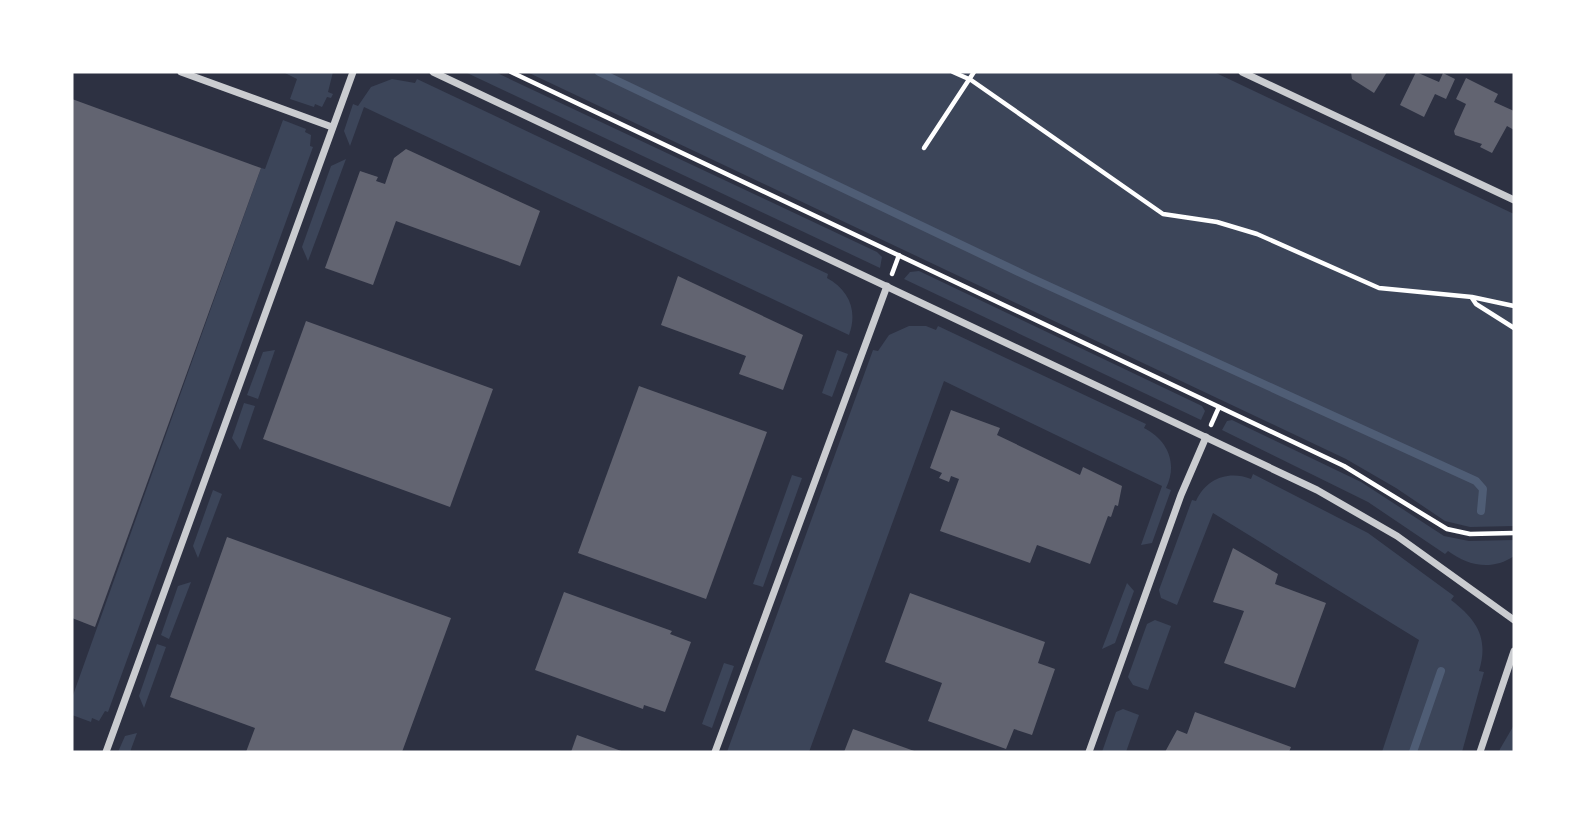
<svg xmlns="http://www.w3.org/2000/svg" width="1586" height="824" viewBox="0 0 1586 824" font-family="Jost,sans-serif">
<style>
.green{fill:#3c4559;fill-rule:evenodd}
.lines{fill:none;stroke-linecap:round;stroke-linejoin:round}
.stream{stroke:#4f5d75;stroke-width:8}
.building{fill:#626471}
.path{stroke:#fff;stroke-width:4.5}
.minor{stroke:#caccd0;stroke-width:7}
</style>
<rect width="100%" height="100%" fill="#2d3142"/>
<!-- green -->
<g class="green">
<polygon points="283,72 333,72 328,92 333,94 331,98 327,97 322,107 315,104 314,107 290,99 297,79"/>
<polygon points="465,72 495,72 877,252 882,257 880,268"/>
<path d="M527,72H1214L1514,214V526L1470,527L1445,521L1396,488L1346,459ZM913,219L1202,355L1029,277Z"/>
<path d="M392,79L415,83L417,79L828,274L827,278C849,290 858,311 849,335L364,107L350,146L344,131L353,104L358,106L371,87Z"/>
<polygon points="283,120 306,129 305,132 311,135 310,146 313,147 108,712 105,711 99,721 92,718 91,722 72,715 72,698 261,168 265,169"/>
<polygon points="346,159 308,261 302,247 331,166"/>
<polygon points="919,271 1202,406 1205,411 1201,420 904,279 910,272"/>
<path d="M909,326H926L936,330L938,326L1146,424L1144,428C1168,440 1178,464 1166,488L1171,490L1152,543L1141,545L1162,486L944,381L809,752H727L873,350L878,351L889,335Z"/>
<polygon points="275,350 258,399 247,395 263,352"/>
<polygon points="837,350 848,354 832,397 822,393"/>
<polygon points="244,403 255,406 240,450 232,438"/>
<path d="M1232,420L1361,482L1444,536L1469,541L1514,540V556C1492,571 1468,566 1448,551L1445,554L1368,502L1222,430L1227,421Z"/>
<path d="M1253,474L1368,533L1454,596L1451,600C1477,620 1489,638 1479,671L1484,672L1462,752H1382L1419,640L1213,513L1177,605L1161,598L1159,590L1192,500L1196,501C1206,479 1228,470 1251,479Z"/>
<polygon points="792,475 802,478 763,587 753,584"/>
<polygon points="213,490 222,494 198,558 193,546"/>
<polygon points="191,582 169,639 161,635 178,586"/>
<polygon points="1127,583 1134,591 1115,643 1102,649"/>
<polygon points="1155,620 1171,626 1148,690 1133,685 1128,677 1147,624"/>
<polygon points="157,644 166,647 144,708 139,696"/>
<polygon points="724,663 734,666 712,728 702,724"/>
<polygon points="1123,709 1139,715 1126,752 1102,752 1116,712"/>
<polygon points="1514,725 1514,752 1499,752 1500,749"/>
<polygon points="137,733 130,752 118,752 125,736"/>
</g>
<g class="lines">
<!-- stream -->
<g class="stream">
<polyline points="599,72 1029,277 1476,481 1483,489 1481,511"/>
<polyline points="1413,752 1441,671"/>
</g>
</g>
<!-- building -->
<g class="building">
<polygon points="1351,72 1387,72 1374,93 1352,79"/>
<polygon points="1416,72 1439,82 1443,73 1455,79 1446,99 1435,94 1424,117 1400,105"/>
<polygon points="1466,78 1498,94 1494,102 1514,111 1514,130 1507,126 1492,153 1480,147 1482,144 1455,135 1454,131 1466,104 1456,99"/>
<polygon points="72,99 261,168 95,627 72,618"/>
<polygon points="406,149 540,211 520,266 396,221 373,285 325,268 360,171 378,177 376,181 385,184 394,158"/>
<polygon points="678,276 803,335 783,390 739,374 746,356 661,325"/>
<polygon points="306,321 493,389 450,507 263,439"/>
<polygon points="639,386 767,432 706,599 578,553"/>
<polygon points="951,410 1000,428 997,435 1080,475 1083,467 1122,486 1118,506 1115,505 1111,517 1108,516 1090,564 1037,545 1030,563 940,531 959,479 951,476 949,482 939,478 942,473 930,468"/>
<polygon points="227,537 451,618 402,752 246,752 255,728 170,697"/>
<polygon points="1233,548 1278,574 1275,584 1326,603 1295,688 1224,663 1244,611 1213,602"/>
<polygon points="564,592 672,631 670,634 691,642 665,712 644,705 643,709 535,670"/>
<polygon points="910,593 1045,642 1038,663 1055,669 1032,735 1014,729 1006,749 928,721 942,683 885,662"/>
<polygon points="1195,712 1291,747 1289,752 1165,752 1177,730 1187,734"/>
<polygon points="853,729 917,752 844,752"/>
<polygon points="577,735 624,752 571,752"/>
</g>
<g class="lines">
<!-- path -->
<g class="path">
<polyline points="511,72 1344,466 1447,529 1470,534 1514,533"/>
<polyline points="953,72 971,80 1163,214 1217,222 1257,234 1379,288 1472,297 1514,306"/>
<polyline points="924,148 974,72"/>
<polyline points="892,274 899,255"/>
<polyline points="1472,298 1476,304 1514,328"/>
<polyline points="1211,425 1219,407"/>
</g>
<!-- minor -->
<g class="minor">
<polyline points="181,72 332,127"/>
<polyline points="433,72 1317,490 1397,536 1514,620"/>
<polyline points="1242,72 1514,200"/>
<polyline points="106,752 353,72"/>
<polyline points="715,752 887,286"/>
<polyline points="1089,752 1181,495 1206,437"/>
<polyline points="1480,752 1514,651"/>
</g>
</g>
<!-- border -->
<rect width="1586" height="824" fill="none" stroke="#ffffff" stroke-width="147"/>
</svg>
